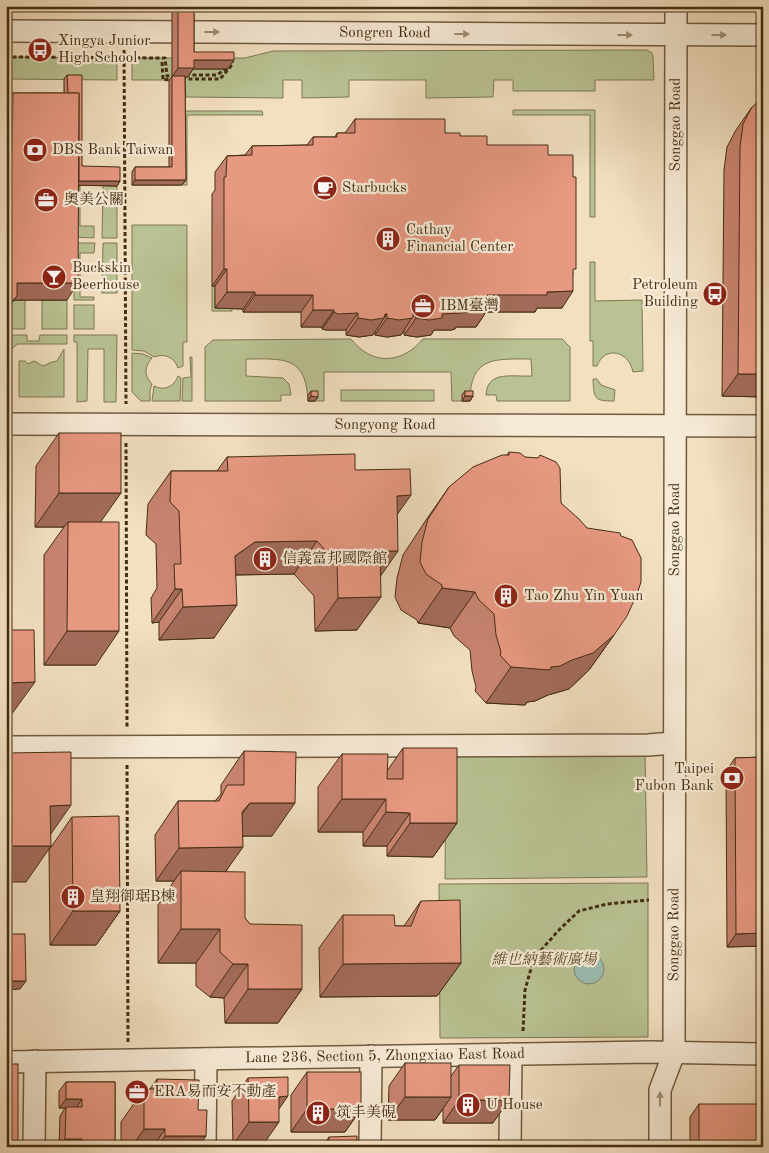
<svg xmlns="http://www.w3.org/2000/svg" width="769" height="1153" viewBox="0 0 769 1153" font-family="'Old Standard TT','Noto Serif TC',serif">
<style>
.green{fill:#b9c293;stroke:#7f7852}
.water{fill:#9bbdb1;stroke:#798371}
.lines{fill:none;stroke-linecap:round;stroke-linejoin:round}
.minor-casing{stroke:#705a3e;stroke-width:24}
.path{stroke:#452d12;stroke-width:3;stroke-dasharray:4 2.5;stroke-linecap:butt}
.minor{stroke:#f7ebd7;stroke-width:21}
.wall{fill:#c88470;stroke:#452d12}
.shaded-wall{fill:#a26b5b;stroke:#452d12}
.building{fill:#e89982;stroke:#452d12}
.oneway{fill:#9e8c74}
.labels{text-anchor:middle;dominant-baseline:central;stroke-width:4.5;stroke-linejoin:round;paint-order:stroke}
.street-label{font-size:15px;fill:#452d12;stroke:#f7ebd7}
.poi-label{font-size:15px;fill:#452d12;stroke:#f7ebd7;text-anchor:start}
.park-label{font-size:15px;font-style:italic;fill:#5c4b2c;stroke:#f7ebd7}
</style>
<rect width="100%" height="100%" fill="#f2e0c1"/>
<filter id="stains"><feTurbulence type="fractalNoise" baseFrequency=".004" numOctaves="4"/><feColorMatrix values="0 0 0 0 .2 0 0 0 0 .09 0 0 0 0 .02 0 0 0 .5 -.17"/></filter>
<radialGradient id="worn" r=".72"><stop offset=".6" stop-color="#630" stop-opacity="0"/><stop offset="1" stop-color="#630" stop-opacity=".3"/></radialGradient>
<!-- green -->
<g class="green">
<polygon points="647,50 652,53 653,57 654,80 595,80 595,91 513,91 513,80 494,80 493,97 426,98 426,80 349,80 349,97 302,98 302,80 283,80 283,98 186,97 185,80 132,80 132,58 245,58 273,51"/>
<polygon points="6,57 117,58 117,80 6,79"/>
<polygon points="513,110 595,110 595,217 590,217 590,115 513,115"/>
<polygon points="182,111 262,111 263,115 187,115 187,185 182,185"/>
<polygon points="74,185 80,185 80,226 94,226 94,238 74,237"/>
<polygon points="103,185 117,186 117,238 102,238"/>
<path d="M132,225H187V342H183V366L178,368C174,357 165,353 154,357L144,351L132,350Z"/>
<polygon points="74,243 95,243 94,253 80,253 80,297 94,297 94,300 74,300"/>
<polygon points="103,243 117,243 117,293 102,293"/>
<path d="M590,262H595V301L642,300L643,371L633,372C629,351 605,345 597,366H593V341H590Z"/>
<polygon points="212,286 215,286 215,308 232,308 232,311 212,311"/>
<polygon points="6,300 25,300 25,329 9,329 6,331"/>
<rect x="42" y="300" width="25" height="29"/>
<rect x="74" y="305" width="20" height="24"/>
<polygon points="11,335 27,335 27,341 39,341 40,335 67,335 67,344 17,344 6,355 6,339"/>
<polygon points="74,335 117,335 116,402 104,402 104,349 88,349 87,401 77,402 77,342 74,342"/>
<path d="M351,339C372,366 402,364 423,339H562L570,347V401H497L496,395H486C487,370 513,377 532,376L531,359C495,359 470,356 470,401H452L451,372H324V401H308C306,355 283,359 246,359V376L283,378L289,384L291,395H281V401H205V347L213,340Z"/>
<polygon points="64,349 64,397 19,397 19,361 25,361 28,364 34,361 43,366 52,362 57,361"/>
<path d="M132,353L143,354L152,358C144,367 144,376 152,384L150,390V401H141L132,392Z"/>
<polygon points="190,357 192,357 192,401 182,401 183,378 191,377"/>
<path d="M178,376L181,378L180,401H152L154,386C164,391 174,387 178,376Z"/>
<path d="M593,379H597L601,385L615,390L614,401C594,401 594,399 593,379Z"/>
<rect x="341" y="390" width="93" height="11"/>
<polygon points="645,752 647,877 445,879 446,754"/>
<polygon points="648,883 648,1037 440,1038 439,884"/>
</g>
<!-- water -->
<circle class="water" cx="589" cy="969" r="15"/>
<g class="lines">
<defs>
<g id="minor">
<path id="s1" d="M6,31L763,35"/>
<path id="s2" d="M6,424L763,426"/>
<polyline points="6,747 648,745 674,743"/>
<path id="s3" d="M6,1062L650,1052L763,1054"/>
<polyline points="34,1147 35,1061"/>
<polyline points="205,1147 206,1059"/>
<polyline points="370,1147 371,1056"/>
<polyline points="510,1147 511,1054"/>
<path id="s4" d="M660,1147V1090L674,1053L676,6"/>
</g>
</defs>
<!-- minor casing -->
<use href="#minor" class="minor-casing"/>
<!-- path -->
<g class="path">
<polyline points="124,50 126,404"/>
<polyline points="6,57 165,58 167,76 174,75"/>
<polyline points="162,62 163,80 173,79"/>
<polyline points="186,75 217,75 227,68"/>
<polyline points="182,79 220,79 232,65 232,60"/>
<polyline points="126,443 127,727"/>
<polyline points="127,765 128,1042"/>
<polyline points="523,1031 525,990 534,958 559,930 579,911 607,904 649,900"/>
</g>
<!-- minor -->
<use href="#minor" class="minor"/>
</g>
<!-- wall -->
<g class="wall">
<polygon points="172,6 194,6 194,52 228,69 193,69 188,77 185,77 186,180 182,185 132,185 132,172 135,167 169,167 169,80 172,77"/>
<polygon points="67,75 82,166 120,181 117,186 79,185 67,300 14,300 6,311 6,102 13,93 64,93 64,79"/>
<polygon points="752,107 763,397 722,396 724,170 727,147 736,130"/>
<polygon points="355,119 445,133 460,136 487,145 548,155 573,273 562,308 537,308 535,312 486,312 476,327 456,327 455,329 451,330 434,330 431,335 417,337 404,335 404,331 401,335 387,337 375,335 375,331 373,335 359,337 346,335 346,330 326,330 322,329 322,327 301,327 301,312 243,312 243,309 215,308 215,286 212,286 212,194 215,190 215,172 227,156 245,155 252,146 307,145 313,137 335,137 337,133 345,133"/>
<polygon points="311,391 318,397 315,401 308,401 308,395"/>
<polygon points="465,391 473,396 470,401 462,401 462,395"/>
<polygon points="59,433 101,522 96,665 44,665 44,555 64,527 35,527 36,466"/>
<polygon points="509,452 561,503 614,635 589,670 569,689 548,695 535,701 527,702 525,705 486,703 475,691 476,687 472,671 470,650 454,636 450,628 418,623 417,620 401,610 395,597 397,578 403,555 424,523 449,487 507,455"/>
<polygon points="227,457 355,470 397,515 380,576 357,630 315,631 314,596 294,574 236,575 214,638 159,640 159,622 152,623 151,598 157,588 156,544 146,535 148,504 171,471 217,471"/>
<polygon points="403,748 457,823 433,857 387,856 387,846 363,846 363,832 318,832 318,787 342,754 387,771"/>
<polygon points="244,751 272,836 243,836 226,872 245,918 302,989 278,1023 225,1023 224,998 210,997 196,986 196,963 158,963 158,905 174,881 156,881 155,835 178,801 215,801 221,794 221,785"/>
<polygon points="763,757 763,946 727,947 726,771 735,758"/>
<polygon points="72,817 120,911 96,945 50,945 49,850"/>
<polygon points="421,901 461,963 437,996 320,997 319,948 343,915 395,926 404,926"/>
<polygon points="405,1063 451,1076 459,1065 493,1123 443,1123 443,1109 435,1120 388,1120 389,1086"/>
<polygon points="307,1072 361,1109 345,1132 291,1132 291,1095"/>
<polygon points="248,1078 263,1145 233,1145 232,1101"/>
<polygon points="157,1079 199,1147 121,1147 121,1122 144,1089 150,1089"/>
<polygon points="66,1082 115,1082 115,1147 59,1147 60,1116 65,1108 59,1108 59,1091"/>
<polygon points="699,1104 763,1147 690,1147 690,1117"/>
<polygon points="329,1137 357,1147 322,1147"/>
</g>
<!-- shaded-wall -->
<g class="shaded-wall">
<polygon points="194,60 234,60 228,69 193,69 188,77 172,77 178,68"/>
<polygon points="135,180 186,180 182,185 132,185"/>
<polygon points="70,181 120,181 117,186 67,185"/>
<polygon points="224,269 227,269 215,286 212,286"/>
<polygon points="17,283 78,283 67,300 14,300 6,311 6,300"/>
<polygon points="573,291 562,308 537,308 535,312 486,312 476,327 456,327 455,329 451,330 434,330 431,335 417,337 404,335 416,318 467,310 487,295 547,292"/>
<polygon points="227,292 255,292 243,309 215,308"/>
<polygon points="255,295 313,295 301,312 243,312"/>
<polygon points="313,310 334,310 322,327 301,327"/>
<polygon points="334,312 358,313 346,330 326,330 322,329"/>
<polygon points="413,313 415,313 401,335 387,337 375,335 387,318"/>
<polygon points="387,314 373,335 359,337 346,335 358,318"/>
<polygon points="738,374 763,374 763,397 722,396"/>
<polygon points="311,396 318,397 315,401 308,401"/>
<polygon points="465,396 473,396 470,401 462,401"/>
<polygon points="59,493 121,493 97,527 68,522 64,527 35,527"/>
<polygon points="411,495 387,529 397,496"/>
<polygon points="317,541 294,574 232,575 235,556 255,542"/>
<polygon points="380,551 398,551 375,584"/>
<polygon points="442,588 475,592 450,628 418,623"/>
<polygon points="175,589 182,589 159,622 152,623"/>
<polygon points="381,597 357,630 315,631 338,598"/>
<polygon points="237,605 214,638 159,640 183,607"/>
<polygon points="67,631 119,631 96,665 44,665"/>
<polygon points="614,635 589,670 569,689 548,695 535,701 527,702 525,705 486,703 511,667 551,667"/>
<polygon points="35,682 11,715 6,716 6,683"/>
<polygon points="342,799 386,799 363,832 318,832"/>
<polygon points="250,803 295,803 272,836 227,836 219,846"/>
<polygon points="71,805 46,841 50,806"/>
<polygon points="386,812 410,813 387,846 363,846"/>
<polygon points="410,823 457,823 433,857 387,856"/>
<polygon points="6,846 51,846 26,882 6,882"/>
<polygon points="243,847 219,881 181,871 174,881 156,881 179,848"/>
<polygon points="73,911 120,911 96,945 50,945"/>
<polygon points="181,929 220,929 196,963 158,963"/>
<polygon points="763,933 763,946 727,947 736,934"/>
<polygon points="461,963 437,996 320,997 343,964"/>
<polygon points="233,964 248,964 224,998 210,997"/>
<polygon points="6,981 26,981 20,989 6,990"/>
<polygon points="248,989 302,989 278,1023 225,1023"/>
<polygon points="288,1096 272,1119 279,1097"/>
<polygon points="405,1097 451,1097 435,1120 388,1120"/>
<polygon points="66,1099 82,1099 76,1108 59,1108"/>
<polygon points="459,1100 509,1100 493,1123 443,1123"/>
<polygon points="307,1109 361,1109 345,1132 291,1132"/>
<polygon points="249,1122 279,1122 263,1145 233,1145"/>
<polygon points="144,1129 165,1129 153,1147 132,1147"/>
<polygon points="165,1136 206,1136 199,1147 157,1147"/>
<polygon points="65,1139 82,1139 77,1147 60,1147"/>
</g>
<!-- building -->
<g class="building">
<polygon points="178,6 194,6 194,52 234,52 234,60 194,60 194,68 178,68"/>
<polygon points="67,75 82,75 82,166 120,167 120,181 79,181 79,93 68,93"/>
<polygon points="172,76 185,76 186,180 135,180 135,167 172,167"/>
<polygon points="13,93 79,93 78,283 17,283 17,296 13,300 6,300 6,152 12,152"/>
<polygon points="763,98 763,374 738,374 740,147 743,124 752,107"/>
<polygon points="355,119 445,119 445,133 460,133 460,136 487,136 487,145 548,145 548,155 573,155 573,177 576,177 576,269 573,269 573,291 547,292 547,295 487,295 488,310 467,310 467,312 462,313 442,314 442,318 429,320 416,318 415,313 413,313 413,318 399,320 387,318 387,314 385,314 384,318 371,320 358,318 358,313 338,314 334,312 334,310 313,310 313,295 255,295 255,292 227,292 227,269 224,269 224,177 226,177 227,156 252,155 252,146 313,145 313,137 337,137 337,133 355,133"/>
<polygon points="311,391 318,391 318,397 311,396"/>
<rect x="465" y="391" width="8" height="5"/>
<rect x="59" y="433" width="62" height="60"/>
<polygon points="509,452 520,453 525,457 538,458 540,455 556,462 560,468 561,503 579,519 587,528 620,533 621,536 632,540 641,558 641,582 637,594 627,616 614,635 593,653 572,660 560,666 551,667 550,670 511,667 500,655 501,652 496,635 494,614 479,600 475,592 442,588 442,585 426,574 420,562 422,542 428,519 449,487 473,467 502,455 509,455"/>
<polygon points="355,454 355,470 410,469 411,495 397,496 398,551 380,551 381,597 338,598 337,563 317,541 255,542 235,556 237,605 183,607 182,589 175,589 174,564 181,564 179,511 170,502 171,471 228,471 227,457"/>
<polygon points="68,522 119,522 119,631 67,631"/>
<polygon points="6,630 34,630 35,682 6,683"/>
<polygon points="403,748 457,748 457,823 410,823 410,813 386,812 386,799 342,799 342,754 388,754 387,779 403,779"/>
<polygon points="244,751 296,752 295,803 250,803 242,812 243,847 179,848 178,801 219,801 227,785 244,785"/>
<polygon points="71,752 71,805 50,806 51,846 6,846 6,753"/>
<polygon points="763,757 763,933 736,934 735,758"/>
<polygon points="119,816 120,911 73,911 72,817"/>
<polygon points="181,871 245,872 245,918 250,924 302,925 302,989 248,989 248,964 233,964 220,952 220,929 181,929"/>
<polygon points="460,900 461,963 343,964 343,915 394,915 395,926 411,926 421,901"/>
<polygon points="6,934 25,934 26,981 6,981"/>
<rect x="405" y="1063" width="46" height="34"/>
<rect x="6" y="1064" width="12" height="83"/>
<polygon points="459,1065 510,1065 509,1100 459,1100"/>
<rect x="307" y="1072" width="54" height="37"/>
<polygon points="288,1077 288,1096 279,1097 279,1122 249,1122 248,1078"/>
<polygon points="157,1079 199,1080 198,1110 207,1110 206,1136 165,1136 165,1129 144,1129 144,1089 157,1089"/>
<polygon points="66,1082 115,1082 115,1147 82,1147 82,1139 65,1139 66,1107 82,1107 82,1099 66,1099"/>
<rect x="699" y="1104" width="64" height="43"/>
<polygon points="357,1136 357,1147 329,1147 329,1137"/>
<rect x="438" y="1142" width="31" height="5"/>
</g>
<!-- one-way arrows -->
<defs><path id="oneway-solid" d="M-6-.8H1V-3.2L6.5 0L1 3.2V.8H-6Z" transform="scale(1.25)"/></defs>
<g class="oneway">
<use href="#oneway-solid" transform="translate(212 32)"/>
<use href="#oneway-solid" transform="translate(462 34)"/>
<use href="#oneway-solid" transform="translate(625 35)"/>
<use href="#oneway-solid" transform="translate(719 35)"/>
<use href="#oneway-solid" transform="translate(660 1099) rotate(-89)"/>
</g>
<!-- icons -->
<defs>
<symbol id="bus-disc" viewBox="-11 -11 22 22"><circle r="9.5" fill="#8f2418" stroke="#f7ebd7"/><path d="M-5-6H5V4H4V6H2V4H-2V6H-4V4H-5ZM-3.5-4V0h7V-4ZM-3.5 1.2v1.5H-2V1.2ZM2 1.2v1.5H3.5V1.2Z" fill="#fff"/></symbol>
<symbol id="bank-disc" viewBox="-11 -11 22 22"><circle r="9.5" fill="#8f2418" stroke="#f7ebd7"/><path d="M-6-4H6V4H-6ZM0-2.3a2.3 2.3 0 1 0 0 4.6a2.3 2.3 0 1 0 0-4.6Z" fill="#fff"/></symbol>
<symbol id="cafe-disc" viewBox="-11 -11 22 22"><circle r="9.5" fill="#8f2418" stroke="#f7ebd7"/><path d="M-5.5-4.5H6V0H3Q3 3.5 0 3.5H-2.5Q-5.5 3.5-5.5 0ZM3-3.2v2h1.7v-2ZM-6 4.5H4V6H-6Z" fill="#fff"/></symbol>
<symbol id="office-disc" viewBox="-11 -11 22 22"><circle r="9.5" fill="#8f2418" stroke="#f7ebd7"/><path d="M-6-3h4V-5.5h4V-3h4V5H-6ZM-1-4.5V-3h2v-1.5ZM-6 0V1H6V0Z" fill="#fff"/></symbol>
<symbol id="building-disc" viewBox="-11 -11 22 22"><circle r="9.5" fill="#8f2418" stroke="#f7ebd7"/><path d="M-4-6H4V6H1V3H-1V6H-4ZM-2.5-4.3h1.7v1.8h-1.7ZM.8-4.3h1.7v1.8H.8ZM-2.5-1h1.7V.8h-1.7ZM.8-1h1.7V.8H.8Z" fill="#fff"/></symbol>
<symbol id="bar-disc" viewBox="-11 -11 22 22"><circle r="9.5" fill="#8f2418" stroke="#f7ebd7"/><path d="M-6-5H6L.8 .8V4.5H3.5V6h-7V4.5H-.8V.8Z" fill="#fff"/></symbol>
</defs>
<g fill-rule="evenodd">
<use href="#bus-disc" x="26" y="36" width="28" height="28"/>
<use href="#bank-disc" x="21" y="136" width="28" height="28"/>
<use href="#cafe-disc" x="311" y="174" width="28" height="28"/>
<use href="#office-disc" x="32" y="186" width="28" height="28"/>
<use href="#building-disc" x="374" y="225" width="28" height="28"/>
<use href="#bar-disc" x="40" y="263" width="28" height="28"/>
<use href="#bus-disc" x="701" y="280" width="28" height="28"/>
<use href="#office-disc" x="409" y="292" width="28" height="28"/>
<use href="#building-disc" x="251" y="545" width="28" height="28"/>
<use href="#building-disc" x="492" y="582" width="28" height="28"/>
<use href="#bank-disc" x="718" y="764" width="28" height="28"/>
<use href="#building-disc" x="59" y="883" width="28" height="28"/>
<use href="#office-disc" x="123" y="1078" width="28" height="28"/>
<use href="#building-disc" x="454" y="1091" width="28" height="28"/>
<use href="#building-disc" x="304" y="1099" width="28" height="28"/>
</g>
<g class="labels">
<!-- street labels -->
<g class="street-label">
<text stroke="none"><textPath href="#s1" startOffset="379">Songren Road</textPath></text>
<text stroke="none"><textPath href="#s4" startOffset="1025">Songgao Road</textPath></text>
<text stroke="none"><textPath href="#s2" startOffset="379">Songyong Road</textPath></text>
<text stroke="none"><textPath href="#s4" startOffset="620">Songgao Road</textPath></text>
<text stroke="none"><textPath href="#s4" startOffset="215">Songgao Road</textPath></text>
<text stroke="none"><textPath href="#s3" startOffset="379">Lane 236, Section 5, Zhongxiao East Road</textPath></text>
</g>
<!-- poi labels -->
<g class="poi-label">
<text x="58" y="41">Xingya Junior<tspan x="58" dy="17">High School</tspan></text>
<text x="52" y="150">DBS Bank Taiwan</text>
<text x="342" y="188">Starbucks</text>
<text x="64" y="200">奧美公關</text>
<text x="406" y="230">Cathay<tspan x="406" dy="17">Financial Center</tspan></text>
<text x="72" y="268">Buckskin<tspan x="72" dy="17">Beerhouse</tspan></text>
<text x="698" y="285" text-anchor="end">Petroleum<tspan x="698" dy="17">Building</tspan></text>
<text x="440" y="306">IBM臺灣</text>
<text x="282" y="559">信義富邦國際館</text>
<text x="524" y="596">Tao Zhu Yin Yuan</text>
<text x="714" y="769" text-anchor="end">Taipei<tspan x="714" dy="17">Fubon Bank</tspan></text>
<text x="90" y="897">皇翔御琚B棟</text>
<text x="154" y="1092">ERA易而安不動產</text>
<text x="486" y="1105">U House</text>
<text x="336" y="1113">筑丰美硯</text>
</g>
<!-- park labels -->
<g class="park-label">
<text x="544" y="960">維也納藝術廣場</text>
</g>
</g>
<!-- margin -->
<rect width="769" height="1153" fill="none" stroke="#f2e0c1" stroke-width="25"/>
<rect x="8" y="8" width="754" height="1138" fill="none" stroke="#452d12" stroke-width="2.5"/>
<rect x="12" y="12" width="744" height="1128" fill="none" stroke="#452d12"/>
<rect width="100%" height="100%" filter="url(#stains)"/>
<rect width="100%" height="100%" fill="url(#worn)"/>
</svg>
